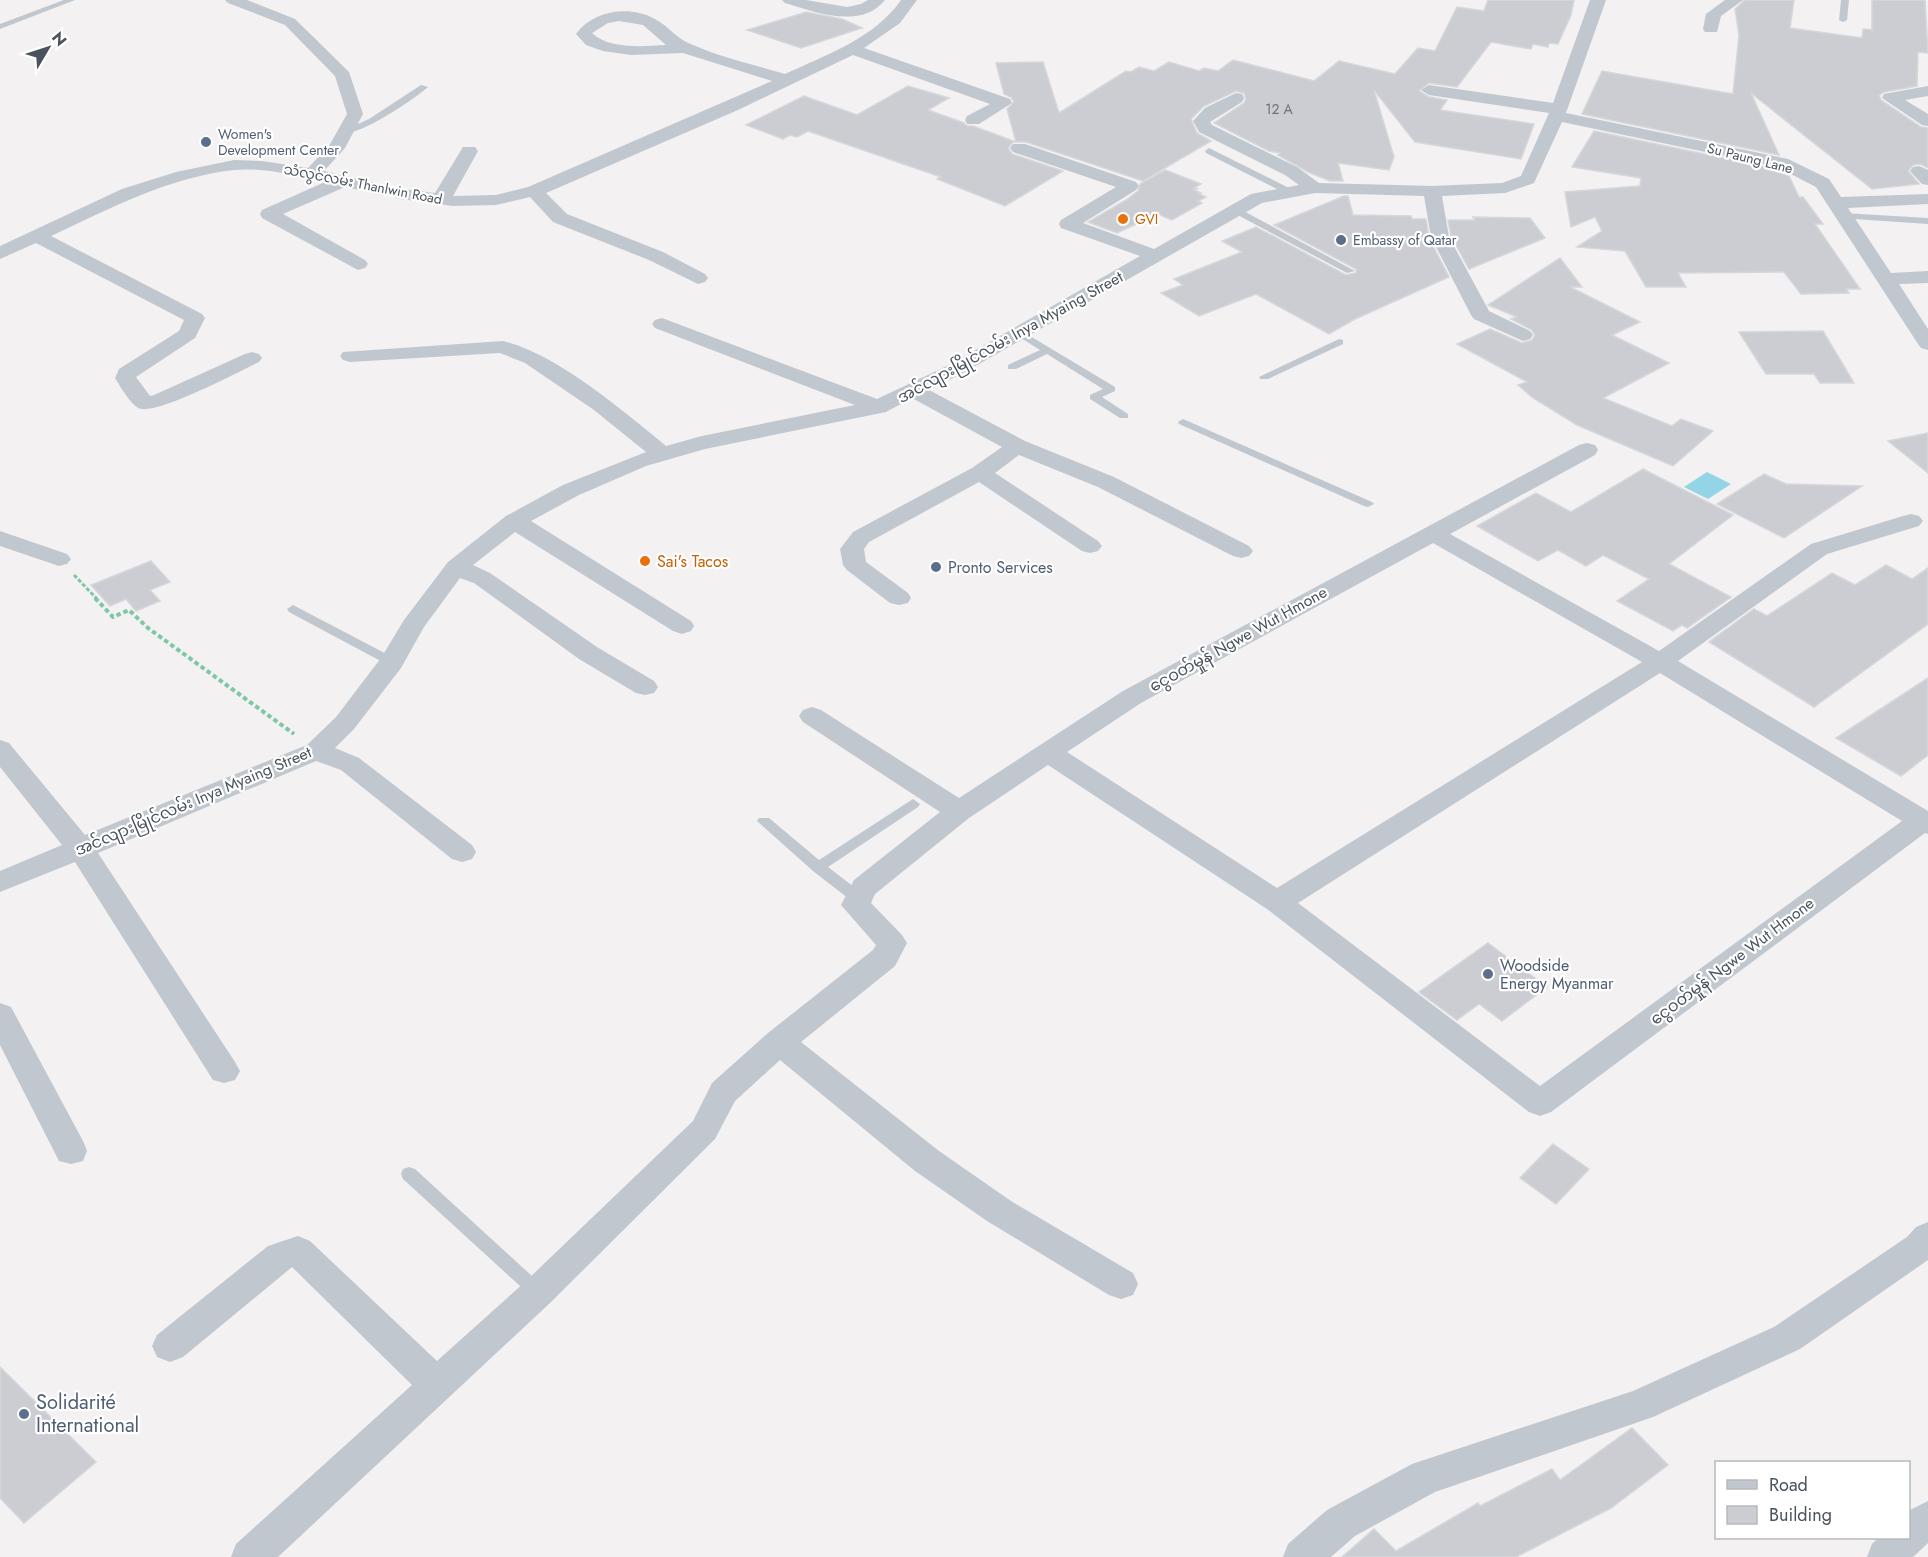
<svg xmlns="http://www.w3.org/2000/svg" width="1928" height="1557" viewBox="0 0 1928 1557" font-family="Jost,'Noto Sans Myanmar',sans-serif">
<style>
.water{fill:#93d4e6}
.building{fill:#cbcdd2;stroke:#d5d7db;stroke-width:1.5}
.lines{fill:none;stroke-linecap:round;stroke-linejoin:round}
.path-far1{stroke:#7dc8a4;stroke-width:3;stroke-dasharray:4 2;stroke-linecap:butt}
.path{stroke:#7dc8a4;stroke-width:4;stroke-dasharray:4.5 3;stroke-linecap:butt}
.lane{fill:#c0c7ce;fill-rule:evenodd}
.street{fill:#c0c7ce;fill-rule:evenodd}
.service-dot{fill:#5c6f8a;stroke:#fff;stroke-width:2}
.food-dot{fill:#e8710a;stroke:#fff;stroke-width:2}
.labels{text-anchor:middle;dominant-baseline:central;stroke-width:4.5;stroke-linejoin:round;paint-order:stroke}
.number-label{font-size:14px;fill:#6a727a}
.far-service-label{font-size:14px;fill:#4e5e75;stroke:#fff;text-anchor:start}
.far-street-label{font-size:14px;fill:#4a535d;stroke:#fff}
.far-food-label{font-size:14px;fill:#c56008;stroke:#fff;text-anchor:start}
.street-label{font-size:16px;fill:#4a535d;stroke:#fff}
.food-label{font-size:16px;fill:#c56008;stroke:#fff;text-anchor:start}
.service-label{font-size:16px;fill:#4e5e75;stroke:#fff;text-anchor:start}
.near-service-label{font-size:20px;fill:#4e5e75;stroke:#fff;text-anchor:start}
</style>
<rect width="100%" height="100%" fill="#f3f1f1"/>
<!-- water -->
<polygon class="water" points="1707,472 1731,484 1708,499 1684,487"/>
<!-- building -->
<g class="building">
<polygon points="1488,0 1574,0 1571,15 1558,44 1549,43 1548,47 1533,44 1531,49 1491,42 1457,87 1429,83 1419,91 1429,97 1447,100 1440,110 1534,124 1521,159 1415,142 1374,90 1394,157 1389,170 1338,163 1343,181 1330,181 1308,172 1278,155 1280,153 1269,151 1214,123 1244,103 1246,99 1244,93 1236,91 1204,106 1191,119 1197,133 1211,141 1143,181 1026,142 1013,142 1008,148 1012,154 1063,171 1005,206 937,179 941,177 808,131 797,137 790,135 783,139 746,125 804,96 857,115 908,86 949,98 928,110 964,123 967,126 973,126 1016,142 1007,109 1014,102 1011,97 1004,94 996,63 1043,62 1059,113 1126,71 1131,72 1139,67 1154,71 1169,62 1199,71 1204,68 1218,71 1233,60 1314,81 1339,61 1395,74 1418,48 1435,51 1457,7 1484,11"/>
<polygon points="1745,0 1794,0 1790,28 1862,38 1863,29 1872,30 1872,0 1925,0 1928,53 1918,52 1917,86 1884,92 1879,95 1881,100 1921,127 1928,128 1928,168 1920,164 1913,165 1908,171 1919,184 1872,189 1751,93 1779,155 1582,114 1602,71 1733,94 1739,35 1735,9"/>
<polygon points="806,12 842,19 862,28 801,48 747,30"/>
<polygon points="1594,131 1776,169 1789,176 1799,197 1803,197 1823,224 1815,224 1860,289 1846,289 1849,293 1801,294 1784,272 1678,273 1686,287 1646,287 1625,251 1577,247 1602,231 1595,217 1571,227 1565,192 1640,186 1641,178 1572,167"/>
<polygon points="1165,170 1201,184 1194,188 1197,189 1194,190 1201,193 1199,194 1206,197 1198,201 1202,203 1172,220 1158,214 1117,233 1088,222 1126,200 1138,191 1140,184"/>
<polygon points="1344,196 1348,196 1353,215 1411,216 1412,219 1426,219 1429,238 1449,277 1355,319 1329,334 1256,294 1199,316 1161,293 1183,285 1174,279 1242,252 1222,241 1256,227 1346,275 1356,273 1356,269 1274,225"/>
<polygon points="1473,217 1530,218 1545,238 1469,269 1451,236 1448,220 1475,220"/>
<polygon points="1560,258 1582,287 1570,287 1640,322 1612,335 1669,363 1603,398 1672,426 1681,419 1713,431 1673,466 1577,425 1533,398 1518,385 1527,382 1457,344 1490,329 1522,343 1532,340 1535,335 1532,330 1511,319 1517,317 1488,305"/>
<polygon points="1823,331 1854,383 1820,383 1814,374 1766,374 1739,332"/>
<polygon points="1928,433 1928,473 1888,441"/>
<polygon points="1643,469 1733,515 1669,564 1731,597 1687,628 1682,625 1673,631 1617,601 1649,579 1603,555 1586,566 1558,550 1538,561 1477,526 1536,493 1571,512"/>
<polygon points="1764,474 1786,484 1862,486 1784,538 1717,504"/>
<polygon points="151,561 170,582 150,590 160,601 136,611 126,599 110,606 91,585"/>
<polygon points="1886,565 1912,579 1928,568 1928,624 1814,707 1709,642 1754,609 1767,616 1832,573 1855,585"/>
<polygon points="1928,678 1928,755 1901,776 1836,738"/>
<polygon points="1488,943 1547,987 1502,1021 1479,1004 1457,1020 1419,992"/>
<polygon points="1553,1144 1589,1169 1556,1204 1520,1178"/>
<polygon points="0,1367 96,1462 24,1523 0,1498"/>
<polygon points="1632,1428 1668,1465 1611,1508 1516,1557 1342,1557 1374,1529 1396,1551 1478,1503 1480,1506 1552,1469 1560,1480"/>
</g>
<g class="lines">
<!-- path-far1 -->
<polyline class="path-far1" points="74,575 97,599"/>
<!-- path -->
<polyline class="path" points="95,598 113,617 129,610 148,628 294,734"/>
<!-- lane -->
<g class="lane">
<polygon points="64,0 75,0 0,29 0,24"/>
<polygon points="1841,0 1849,0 1847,20 1843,22 1839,20"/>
<path d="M421,85L428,87C416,98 353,141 340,132L369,119Z"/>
<polygon points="1209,148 1293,190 1295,192 1287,194 1206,153 1205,151"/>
<polygon points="1232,208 1238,208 1355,271 1347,273 1232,212"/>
<polygon points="1843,213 1928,218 1928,224 1840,218 1840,214"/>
<polygon points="1020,330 1115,387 1115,391 1102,397 1128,414 1128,418 1120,418 1090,399 1090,395 1103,389 1047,354 1016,369 1008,369 1008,365 1040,350 1016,335 1015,333"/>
<polygon points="1339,339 1343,340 1343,344 1268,379 1260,379 1259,377"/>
<polygon points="1183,419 1372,502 1374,504 1368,507 1364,506 1179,424 1178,422"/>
<polygon points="293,605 396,659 398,662 392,666 388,665 289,612 287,609"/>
<polygon points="913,799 920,804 918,807 828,867 863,894 865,898 863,902 853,902 813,871 757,821 759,818 769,818 819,860"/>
<polygon points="409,1167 415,1169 544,1287 547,1292 544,1297 538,1300 532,1297 403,1179 401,1174 403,1169"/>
</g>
<!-- street -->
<g class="street">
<path d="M225,0H247L295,19L349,72L363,114L345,148L324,171L401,189L435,193L463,147H475L478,151L453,196L496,195L528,187L772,81L683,53L631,55L603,51L586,45L576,34C593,10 630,5 655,19C670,27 676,39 693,45C723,58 755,65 785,74C826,55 875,38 901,0H917L900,23L864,48L1010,99L1012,103L979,124H967L965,120L967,116L990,104L853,55L738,110L546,193L567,214L663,252L705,274L708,278L705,282L698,284L649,260L553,222L530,197L496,205L453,206L401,199L345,187L283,214L365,260L368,264L365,268L358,270L262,218L260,214L262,210L325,182C297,176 263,167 234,170C169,177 109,209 51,236L202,314L205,318L195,338L136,377L150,396L154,395L245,354L252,352L259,354L262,358L259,362C240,371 154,417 138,408C129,402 120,386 115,378L119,369L179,331L184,320L36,243L0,259V246L122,189L176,172L234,160L262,161L308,168L329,146L347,114L335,76L285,25L228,3ZM619,21L643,25L666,45C643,46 610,50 592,33L608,23Z"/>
<path d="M782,0H806L847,7L861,4L868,0H885C861,30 814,12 785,3Z"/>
<path d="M1590,0H1606L1566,113L1788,159L1829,179L1841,197L1928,194V204L1848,208L1891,273L1928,271V283L1899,284L1928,329V350L1921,348L1918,344L1816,187L1777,167L1562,122L1534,183L1505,193L1442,196L1449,237L1489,311L1530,331L1533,335L1530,339L1523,341L1474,319L1471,315L1431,237L1424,196L1315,193L1262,203L965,372L929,390L1025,441L1114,477L1249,546L1253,551L1249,556L1241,558L1233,556L1098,487L1019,455L995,473L1098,541L1102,546L1098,551L1090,553L1082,551L979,482L869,542L864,549L866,562L908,593L911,598L908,603L899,605L890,603L847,570L843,565L840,549L853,532L972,468L1002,447L912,398L886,412L705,449L646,466L579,495L531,521L691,621L694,626L691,631L682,634L673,631L515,532L473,565L490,573L597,647L654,681L658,687L654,693L645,695L636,693L579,659L474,583L460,578L424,627L401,668L354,729L335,748L359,758L472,845L476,852L472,859L462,862L452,859L341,770L316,761L98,853L235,1062L240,1071L235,1080L224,1083L213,1080L75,862L0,892V871L62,845L0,767V740L9,743L85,835L307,745L336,717L381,658L404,620L448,562L506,516L563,485L646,452L594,410L525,363L500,353L350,362L343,360L340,356L343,352L503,341C557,354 623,411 666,446L702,436L855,405L655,328L652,324L655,320L662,318L877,399L951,364L1140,256L1061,228L1059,224L1061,220L1116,187L1013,152L1010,148L1013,144H1025L1136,182L1139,186L1136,190L1083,223L1154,249L1251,194L1299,185L1285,175L1199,132L1193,121L1205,108L1236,93L1242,94L1244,98L1242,102L1210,122L1212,125L1297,167L1319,183L1432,186L1502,183L1521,176L1549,113L1429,95L1421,90L1429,85L1553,103Z"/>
<polygon points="1725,0 1743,0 1721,16 1717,32 1705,32 1703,29 1706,14"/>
<polygon points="1928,86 1928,96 1905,100 1928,114 1928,126 1922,125 1882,98 1884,94"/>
<polygon points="1919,166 1928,170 1928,185 1922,184 1910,171 1913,167"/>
<path d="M1587,443L1595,445L1598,450L1595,455L1450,534L1659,651L1811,544L1903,516L1911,514L1919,516L1923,521L1919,526L1827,554L1678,661L1928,811V834L1925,833L1551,1112L1540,1116L1529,1112L1267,909L1048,765L969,818L875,894L871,903L902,935L907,943L895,966L801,1042L939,1151L1011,1201L1133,1273L1138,1284L1133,1295L1121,1299L1109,1295L987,1221L915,1171L780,1060L735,1101L715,1139L550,1303L278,1557H231L236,1544L412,1385L292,1267L183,1357L170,1362L157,1357L152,1346L157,1335L268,1246L298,1236L310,1241L437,1361L526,1281L693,1121L712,1083L768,1033L873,950L876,945L841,905L854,880L940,812L803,722L799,716L803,710L812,707L821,710L959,798L1123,691L1579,445ZM1433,543L1642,662L1277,888L1067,752L1141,703ZM1660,673L1902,821L1540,1086L1298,903Z"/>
<polygon points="0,531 67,554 71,559 67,564 59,566 0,546"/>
<polygon points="0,1003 11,1007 83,1141 87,1151 83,1161 71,1164 59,1161 0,1045"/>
<polygon points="1928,1222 1928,1260 1800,1349 1653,1417 1435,1492 1355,1536 1331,1557 1283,1557 1288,1544 1327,1510 1412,1464 1633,1391 1774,1327 1907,1237 1916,1227"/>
<polygon points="1928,1501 1928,1543 1913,1557 1867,1557 1872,1544 1878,1538 1908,1538 1908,1511"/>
</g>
</g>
<!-- markers -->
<g class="service-dot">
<circle cx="206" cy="142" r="6"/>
<circle cx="1341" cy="240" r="6"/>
<circle cx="936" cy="567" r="6"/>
<circle cx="1488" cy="974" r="6"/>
<circle cx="24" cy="1414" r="6"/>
</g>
<g class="food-dot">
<circle cx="1123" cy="219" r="6"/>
<circle cx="645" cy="561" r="6"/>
</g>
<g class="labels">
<!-- number labels -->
<g class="number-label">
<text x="1279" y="109">12 A</text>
</g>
<!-- far-service labels -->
<g class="far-service-label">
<text x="218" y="134">Women's<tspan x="218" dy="16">Development Center</tspan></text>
<text x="1353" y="240">Embassy of Qatar</text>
</g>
<!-- far-street labels -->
<g class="far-street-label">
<text transform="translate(1750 158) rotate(14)">Su Paung Lane</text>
<text transform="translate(363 184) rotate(11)">သံလွင်လမ်း Thanlwin Road</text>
</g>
<!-- far-food labels -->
<g class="far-food-label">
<text x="1135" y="219">GVI</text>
</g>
<!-- street labels -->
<g class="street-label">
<text transform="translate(1010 337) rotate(-29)">အင်လျားမြိုင်လမ်း Inya Myaing Street</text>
<text transform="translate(1238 639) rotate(-29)">ငွေဝတ်မှုန် Ngwe Wut Hmone</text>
<text transform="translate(193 801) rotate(-23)">အင်လျားမြိုင်လမ်း Inya Myaing Street</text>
<text transform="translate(1732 961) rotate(-37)">ငွေဝတ်မှုန် Ngwe Wut Hmone</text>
</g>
<!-- food labels -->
<g class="food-label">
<text x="657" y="561">Sai's Tacos</text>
</g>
<!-- service labels -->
<g class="service-label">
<text x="948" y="567">Pronto Services</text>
<text x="1500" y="965">Woodside<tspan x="1500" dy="18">Energy Myanmar</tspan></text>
</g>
<!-- near-service labels -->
<g class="near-service-label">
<text x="36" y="1402">Solidarité<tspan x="36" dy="23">International</tspan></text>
</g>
</g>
<!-- legend -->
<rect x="1715" y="1461" width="195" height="78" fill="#ffffff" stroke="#b7babe" stroke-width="1.5"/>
<rect x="1727" y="1480" width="30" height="9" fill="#c0c7ce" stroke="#b7babe" stroke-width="1.5"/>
<text x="1769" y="1491" font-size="18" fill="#4a535d">Road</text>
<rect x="1727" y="1506" width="30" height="18" fill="#cbcdd2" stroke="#b7babe" stroke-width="1.5"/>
<text x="1769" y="1521" font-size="18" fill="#4a535d">Building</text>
<!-- north arrow -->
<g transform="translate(48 48) rotate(51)" stroke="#ffffff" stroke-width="4.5" paint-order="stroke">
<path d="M0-4.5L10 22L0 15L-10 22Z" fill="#4a535d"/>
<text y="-9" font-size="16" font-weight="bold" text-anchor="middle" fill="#4a535d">N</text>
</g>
</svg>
